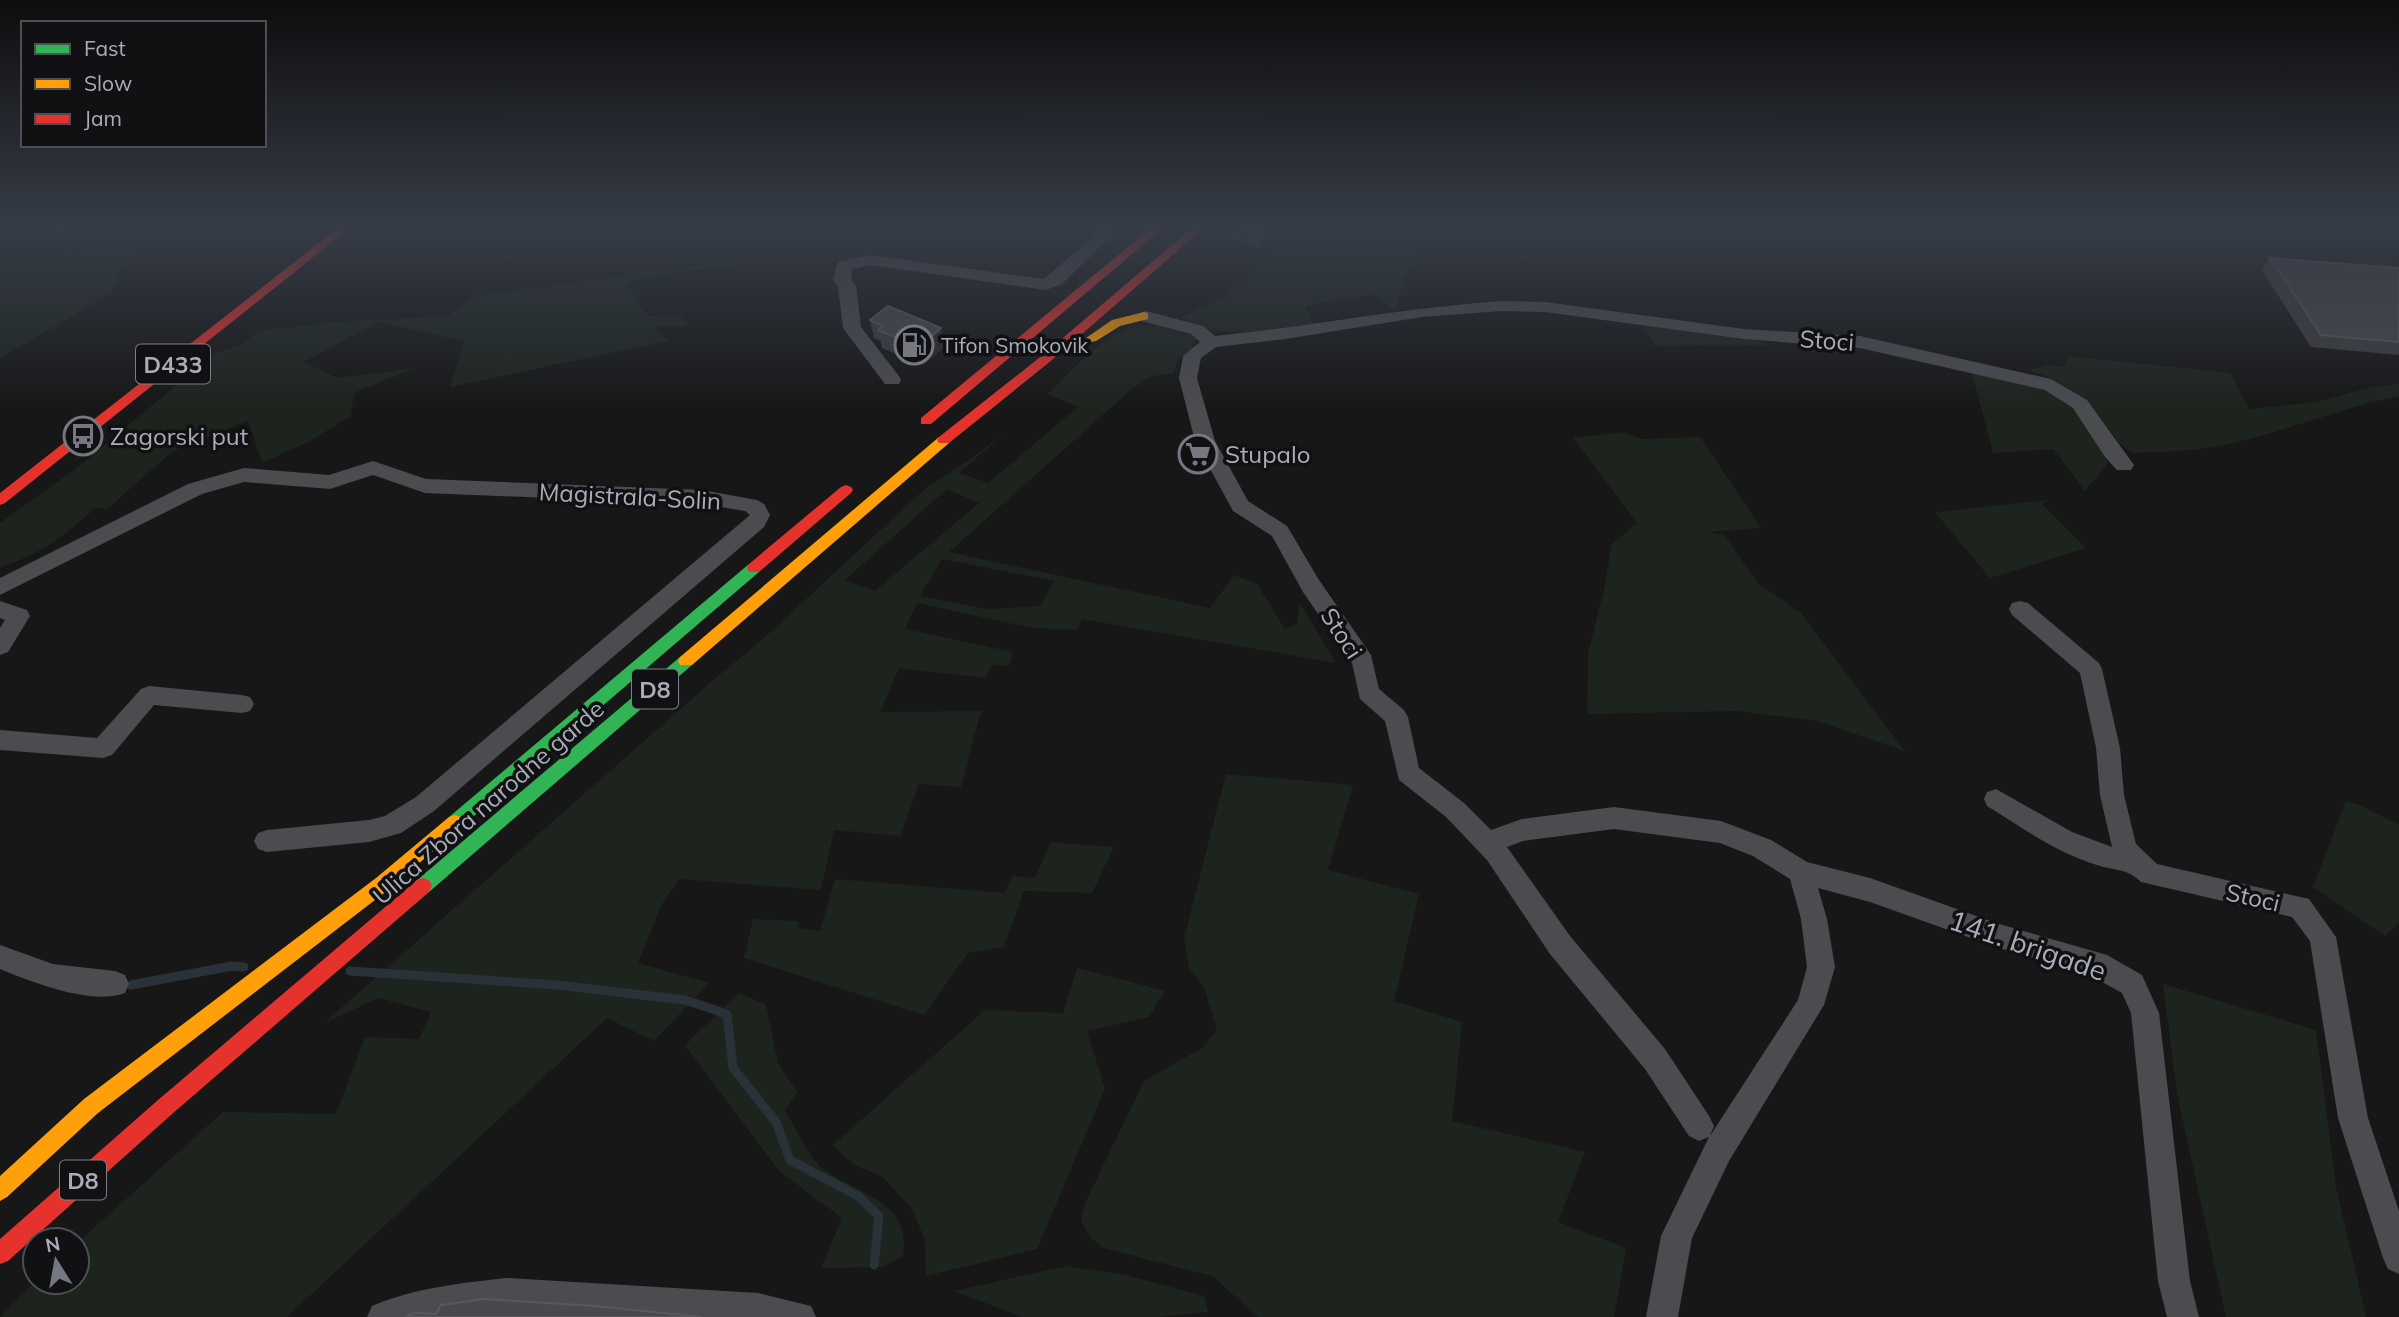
<svg xmlns="http://www.w3.org/2000/svg" width="2399" height="1317" viewBox="0 0 2399 1317" font-family="Mulish,sans-serif">
<style>
.green{fill:#1d241e;fill-rule:evenodd}
.lines{fill:none;stroke-linecap:round;stroke-linejoin:round}
.stream{stroke:#2a3239;stroke-width:9}
.street{fill:#4b4c50;fill-rule:evenodd}
.fast{fill:#30b455;fill-rule:evenodd}
.slow{fill:#ff9f0a;fill-rule:evenodd}
.jam{fill:#e5322d;fill-rule:evenodd}
.wall{fill:#3d3d3f}
.shaded-wall{fill:#29292a}
.building{fill:#49494c;stroke:#58595d;stroke-width:2}
.labels{text-anchor:middle;dominant-baseline:central;stroke-width:7;stroke-linejoin:round;paint-order:stroke}
.far-poi-label{font-size:21px;fill:#a8adb8;stroke:#111113;text-anchor:start}
.shield{fill:#111113;stroke:#7b7e86;stroke-width:2}
.shield-label{font-size:23px;font-weight:bold;fill:#a8adb8}
.street-label{font-size:24px;fill:#a8adb8;stroke:#111113}
.poi-label{font-size:24px;fill:#a8adb8;stroke:#111113;text-anchor:start}
.near-street-label{font-size:28px;fill:#a8adb8;stroke:#111113}
</style>
<rect width="100%" height="100%" fill="#171717"/>
<!-- green -->
<g class="green">
<path d="M1291,227H1511L1426,234L1403,283L1395,311L1372,294L1305,306L1313,324C1271,328 1218,343 1181,317L1227,295L1290,234Z"/>
<polygon points="145,247 126,260 110,294 0,358 0,258 30,261 88,250"/>
<path d="M729,261L737,265L658,275L625,283L648,316L679,315L689,325L654,327L668,341L450,387L464,341L378,322L304,362L337,378L415,368L354,393L351,416L310,441L262,463L248,421L173,451L107,509L96,507C67,534 39,556 0,567V523L77,468L215,353L241,345L258,331L336,322L449,316L473,296Z"/>
<polygon points="1643,325 1765,342 1767,345 1655,346"/>
<path d="M1138,326H1159L1196,337L1192,351L1178,358L1173,373L1149,377L1133,388L949,552L1210,608L1234,575L1257,584L1285,629L1297,624L1300,603L1336,663L1082,619L1077,630L1032,628L917,603L905,629L1013,652L1009,666L992,665L986,678L899,668L880,712L981,711L961,787L919,784L900,836L834,830L821,890L679,879L662,904L638,963L709,983L654,1041L607,1018L287,1317H0L35,1282H77V1243L223,1112L336,1114L365,1037L419,1039L431,1012L379,998L324,1023L719,675L763,639L928,486L965,463L1007,431L959,473L988,483L1078,407L1047,394C1074,370 1102,333 1138,326ZM947,489L979,503L875,591L845,580ZM942,559L1054,581V582L1040,606L987,609L920,596Z"/>
<path d="M2068,356L2230,373L2250,409L2316,402L2371,387L2399,384V396C2341,408 2287,431 2229,444C2198,451 2165,452 2133,453C2117,445 2111,431 2100,417C2081,393 2057,379 2028,370L2047,365L2064,367Z"/>
<polygon points="1971,369 2040,385 2073,405 2108,463 2085,491 2053,449 1993,453"/>
<polygon points="1624,432 1642,439 1700,437 1761,528 1708,532 1724,535 1759,584 1801,613 1905,751 1817,721 1737,711 1587,714 1588,654 1606,581 1611,545 1637,523 1573,438"/>
<polygon points="2049,500 2042,504 2086,548 1990,578 1935,512"/>
<polygon points="1226,774 1353,785 1328,870 1419,894 1394,1001 1462,1022 1452,1121 1585,1152 1558,1222 1626,1248 1614,1317 1258,1317 1212,1276 1103,1248 1090,1237 1081,1221 1085,1203 1144,1081 1202,1048 1217,1030 1204,987 1189,968 1184,938"/>
<path d="M2346,801C2365,805 2381,817 2399,824V923L2385,936L2313,887Z"/>
<polygon points="1051,842 1114,847 1092,893 1024,891 1004,947 968,953 924,1015 744,958 753,919 799,921 798,928 820,931 835,879 1005,893 1013,876 1035,878"/>
<polygon points="1077,968 1165,991 1149,1017 1087,1031 1105,1089 1037,1249 926,1276 925,1240 912,1209 884,1178 853,1164 833,1145 985,1010 1063,1013"/>
<polygon points="2163,984 2316,1030 2336,1187 2366,1317 2226,1317 2177,1094"/>
<path d="M739,993L766,1005L778,1063L797,1092L785,1110C794,1124 810,1160 823,1169C858,1194 912,1201 903,1256L883,1267L821,1268L842,1218L778,1170L685,1045Z"/>
<polygon points="1066,1266 1126,1275 1204,1296 1208,1312 1157,1317 1022,1317 954,1291"/>
</g>
<g class="lines">
<!-- stream -->
<g class="stream">
<polyline points="350,971 557,985 685,1000 727,1014 733,1068 776,1122 790,1160 858,1196 879,1216 874,1265"/>
<polyline points="131,985 232,966 244,967"/>
</g>
<!-- street -->
<g class="street">
<polygon points="50,227 66,227 63,233 51,233"/>
<polygon points="1096,227 1112,227 1112,235 1062,284 1046,290 870,265 852,269 851,279 856,286 861,327 899,376 901,380 899,384 885,384 843,328 838,287 833,280 838,262 870,255 1044,279 1096,234"/>
<path d="M1501,301L1545,302L1744,329L1860,336L2051,379L2087,400L2134,465L2131,470H2117L2105,457L2073,408L2045,390L1860,348L1744,339L1545,312L1501,311L1422,317L1285,339L1216,347L1201,358L1197,378L1215,441L1248,501L1287,526L1319,580L1371,655L1379,689L1404,710L1408,717L1419,768L1464,803L1491,830L1522,819L1614,807L1721,821L1771,840L1807,862L1870,878L1996,923L2107,955L2142,975L2159,1013L2190,1281L2199,1317H2167L2158,1281L2131,1013L2122,993L2090,975L1996,947L1870,902L1818,888L1827,919L1835,967L1824,1005L1729,1161L1692,1238L1678,1317H1646L1661,1236L1709,1137L1699,1141L1689,1136L1645,1069L1550,954L1487,860L1446,817L1399,780L1385,721L1360,699L1352,663L1303,592L1272,536L1233,511L1195,441L1179,378L1183,356L1200,342L1191,334L1138,320L1135,316L1144,311L1150,312L1203,326L1215,336C1311,326 1405,308 1501,301ZM1614,829L1720,843L1753,856L1790,879L1801,919L1807,967L1798,1000L1710,1136L1714,1126L1709,1116L1665,1049L1570,936L1507,847L1523,841Z"/>
<polygon points="373,461 426,479 702,490 757,500 764,504 770,515 764,527 434,811 401,833 369,842 267,852 258,849 254,841 258,833 267,830 369,820 385,816 416,797 750,515 745,511 702,504 425,493 373,475 330,489 244,482 202,494 0,595 0,578 188,484 244,468 329,475"/>
<polygon points="0,601 27,610 30,616 8,652 0,655 0,628 5,620 0,618"/>
<path d="M2020,601L2028,603L2099,663L2102,669L2120,748L2124,795L2136,844L2157,864L2309,899L2336,937L2368,1118L2399,1211V1274L2388,1269L2383,1258L2338,1118L2310,941L2292,917L2141,882C2127,868 2115,871 2097,865C2057,853 2023,828 1987,806L1984,799L1987,792L1996,789L2072,832L2112,847L2100,795L2096,748L2080,673L2012,615L2009,609L2012,603Z"/>
<polygon points="149,686 242,695 250,697 254,704 250,711 242,713 154,705 112,755 103,758 0,750 0,730 97,738 141,689"/>
<path d="M0,945L53,964L115,971L125,975L129,984L125,993C92,1006 32,982 0,969Z"/>
<path d="M506,1278L758,1293L811,1306L816,1317H622L506,1310L449,1317H367L372,1306C414,1288 461,1283 506,1278Z"/>
</g>
<!-- fast -->
<g class="fast">
<polygon points="754,563 761,568 759,572 461,827 455,829 449,827 446,822 449,817 749,564"/>
<polygon points="686,655 692,657 694,661 692,665 429,892 423,894 417,892 414,886 417,880 680,657"/>
</g>
<!-- slow -->
<g class="slow">
<polygon points="1144,312 1148,313 1148,319 1120,326 1096,341 1092,342 1086,338 1112,320"/>
<polygon points="944,436 949,437 951,440 949,443 692,665 680,665 678,661 680,657 939,437"/>
<polygon points="455,815 461,817 464,822 461,827 388,890 98,1113 7,1197 0,1201 0,1176 84,1099 376,878 449,817"/>
</g>
<!-- jam -->
<g class="jam">
<polygon points="339,227 351,227 5,503 0,505 0,493"/>
<polygon points="1152,227 1164,227 931,424 921,424 921,418"/>
<polygon points="1193,227 1205,227 1052,360 949,443 939,443 937,440 939,437 1044,354"/>
<polygon points="846,485 851,487 853,490 851,493 759,572 749,572 747,568 749,564 841,487"/>
<polygon points="423,878 429,880 432,886 429,892 172,1114 8,1261 0,1264 0,1239 158,1100 417,880"/>
</g>
</g>
<!-- wall -->
<g class="wall">
<polygon points="1233,227 1276,233 1261,248 1233,239"/>
<polygon points="2270,258 2399,268 2399,355 2311,347 2262,270"/>
<polygon points="870,320 945,346 923,365 882,348 881,341 874,338"/>
</g>
<!-- shaded-wall -->
<g class="shaded-wall">
<polygon points="1271,227 1277,227 1276,233 1261,248 1261,236"/>
<polygon points="941,328 945,346 923,365 919,347"/>
</g>
<!-- building -->
<g class="building">
<polygon points="1233,227 1271,227 1261,236"/>
<polygon points="2270,258 2399,268 2399,342 2321,335"/>
<polygon points="888,306 941,328 919,347 878,330 883,326 870,320"/>
<polygon points="485,1299 595,1306 702,1317 405,1317 416,1313 436,1314 441,1305"/>
</g>
<!-- sky -->
<linearGradient id="sky" x2="0" y2="1"><stop stop-color="#0d0d0d"/><stop offset="0.55" stop-color="#363c47"/><stop offset="1" stop-color="#363c47" stop-opacity="0"/></linearGradient>
<rect width="2399" height="411" fill="url(#sky)"/>
<!-- icons -->
<defs>
<symbol id="fuel-ring" viewBox="-11 -11 22 22"><circle r="9.5" fill="#111113" stroke="#757880" stroke-width="1.5"/><path d="M-5.5-6h7V0h2V4h1.3V-2.5L3-4.5l.8-.8L6-3V5H2.5V1h-1V6h-7ZM-4.2-4.7v3.2H.2V-4.7Z" fill="#757880"/></symbol>
<symbol id="bus-ring" viewBox="-11 -11 22 22"><circle r="9.5" fill="#111113" stroke="#757880" stroke-width="1.5"/><path d="M-5-6H5V4H4V6H2V4H-2V6H-4V4H-5ZM-3.5-4V0h7V-4ZM-3.5 1.2v1.5H-2V1.2ZM2 1.2v1.5H3.5V1.2Z" fill="#757880"/></symbol>
<symbol id="supermarket-ring" viewBox="-11 -11 22 22"><circle r="9.5" fill="#111113" stroke="#757880" stroke-width="1.5"/><path d="M-6-5.5h2.5l.6 2H6L4.5 2H-2.5L-4.4-4H-6ZM-1.5 3.2a1.3 1.3 0 1 0 .1 0ZM3 3.2a1.3 1.3 0 1 0 .1 0Z" fill="#757880"/></symbol>
</defs>
<g fill-rule="evenodd">
<use href="#fuel-ring" x="892" y="323" width="44" height="44"/>
<use href="#bus-ring" x="61" y="414" width="44" height="44"/>
<use href="#supermarket-ring" x="1176" y="432" width="44" height="44"/>
</g>
<g class="labels">
<!-- far-poi labels -->
<g class="far-poi-label">
<text x="941" y="345">Tifon Smokovik</text>
</g>
<!-- shield labels -->
<g class="shield">
<rect x="136" y="344.5" width="74" height="39" rx="5"/>
<rect x="632" y="669.5" width="46" height="39" rx="5"/>
<rect x="60" y="1160.5" width="46" height="39" rx="5"/>
</g>
<g class="shield-label">
<text x="173" y="364">D433</text>
<text x="655" y="689">D8</text>
<text x="83" y="1180">D8</text>
</g>
<!-- street labels -->
<g class="street-label">
<text transform="translate(1827 340) rotate(4)">Stoci</text>
<text transform="translate(630 496) rotate(3)">Magistrala-Solin</text>
<text transform="translate(1342 633) rotate(57)">Stoci</text>
<text transform="translate(488 802) rotate(-41)">Ulica Zbora narodne garde</text>
<text transform="translate(2253 897) rotate(13)">Stoci</text>
</g>
<!-- poi labels -->
<g class="poi-label">
<text x="110" y="436">Zagorski put</text>
<text x="1225" y="454">Stupalo</text>
</g>
<!-- near-street labels -->
<g class="near-street-label">
<text transform="translate(2028 945) rotate(19)">141. brigade</text>
</g>
</g>
<!-- legend -->
<rect x="21" y="21" width="245" height="126" fill="#111113" stroke="#4d4f55" stroke-width="2"/>
<rect x="35" y="44" width="35" height="10" fill="#30b455" stroke="#4d4f55" stroke-width="2"/>
<text x="84" y="56" font-size="21" fill="#a8adb8">Fast</text>
<rect x="35" y="79" width="35" height="10" fill="#ff9f0a" stroke="#4d4f55" stroke-width="2"/>
<text x="84" y="91" font-size="21" fill="#a8adb8">Slow</text>
<rect x="35" y="114" width="35" height="10" fill="#e5322d" stroke="#4d4f55" stroke-width="2"/>
<text x="84" y="126" font-size="21" fill="#a8adb8">Jam</text>
<!-- north arrow -->
<g transform="translate(56 1261) rotate(349)"><circle r="33" fill="#111113" stroke="#4d4f55" stroke-width="2"/>
<path d="M0-5L12 26L0 18L-12 26Z" fill="#757880"/>
<text y="-10" font-size="19" font-weight="bold" text-anchor="middle" fill="#a8adb8">N</text>
</g>
</svg>
